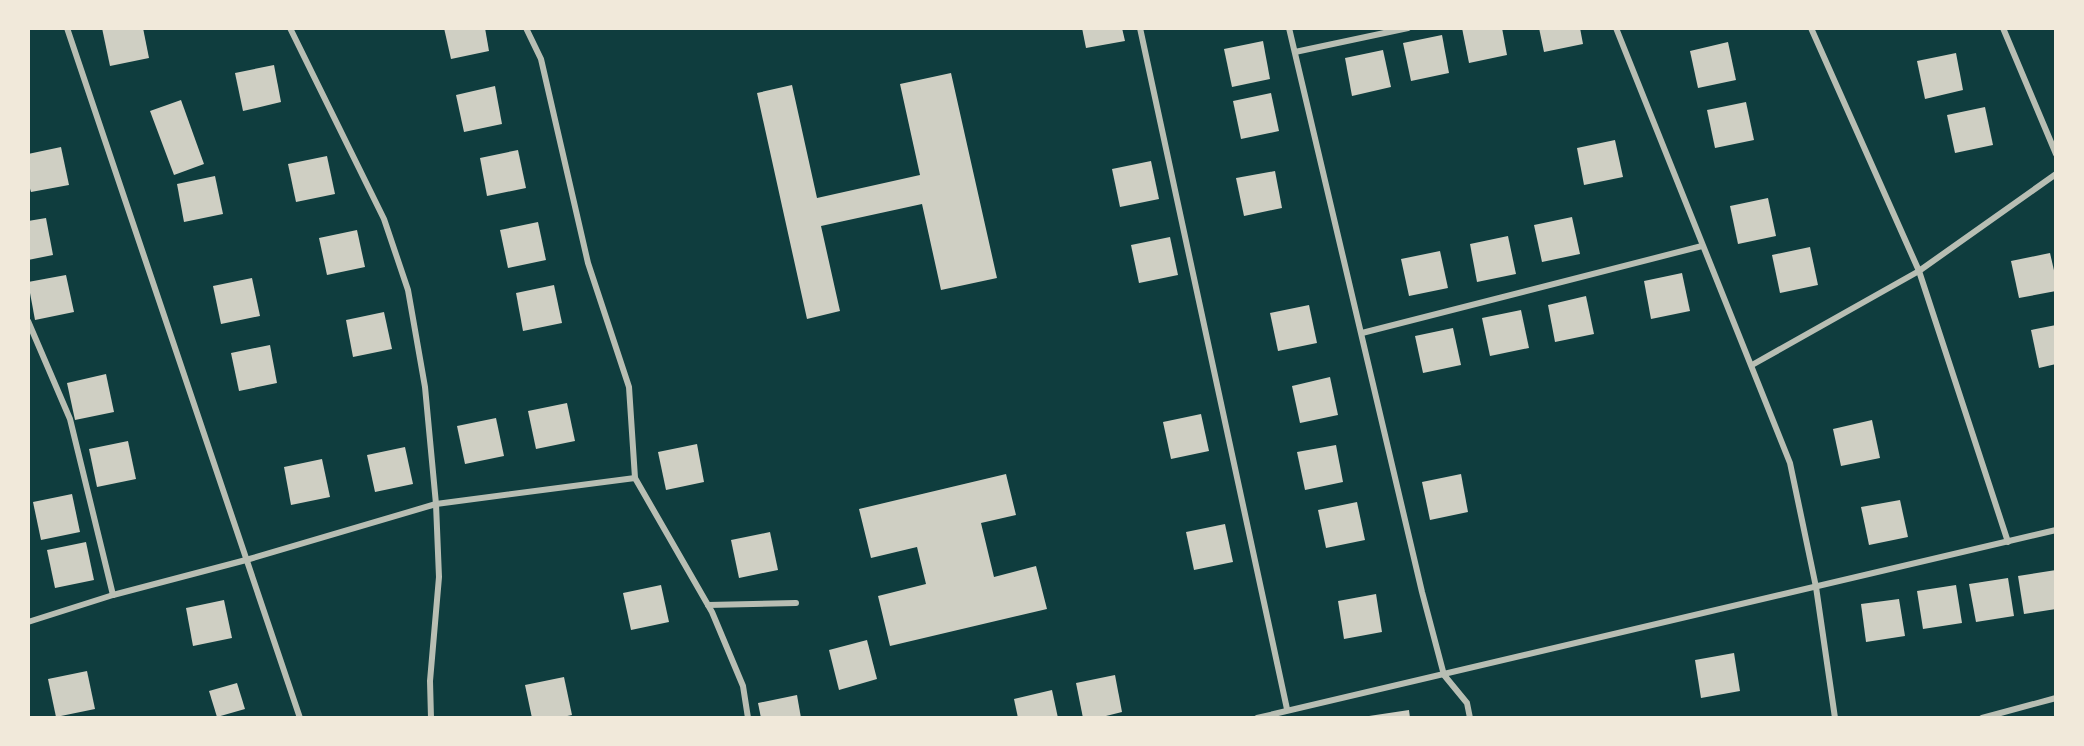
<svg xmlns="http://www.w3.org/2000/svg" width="2084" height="746" viewBox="0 0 2084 746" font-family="Bitter,serif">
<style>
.building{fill:#cfcfc3}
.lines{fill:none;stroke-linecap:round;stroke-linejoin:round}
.minor{stroke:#b8beb3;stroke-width:6}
</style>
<rect width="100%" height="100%" fill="#0f3d3e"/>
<!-- building -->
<g class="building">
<polygon points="102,28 143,28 149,58 110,66"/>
<polygon points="444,28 485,28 489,51 451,59"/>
<polygon points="1082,28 1122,28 1125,41 1086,48"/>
<polygon points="1462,28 1502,28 1507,55 1469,63"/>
<polygon points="1539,28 1580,28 1583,44 1544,52"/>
<polygon points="1442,35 1449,73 1411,81 1403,43"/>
<polygon points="1263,41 1270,79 1232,87 1224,49"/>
<polygon points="1728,42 1736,80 1698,88 1690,51"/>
<polygon points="1383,50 1391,87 1352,96 1345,58"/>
<polygon points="1956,53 1963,90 1925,99 1917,61"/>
<polygon points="274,65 281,102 243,111 235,73"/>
<polygon points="951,73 997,278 941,290 922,204 821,226 840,311 807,319 757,93 792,85 817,198 920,175 900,84"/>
<polygon points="495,86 502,124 464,132 456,95"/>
<polygon points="1271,93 1279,131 1241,139 1233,101"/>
<polygon points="181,100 204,164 174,175 150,111"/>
<polygon points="1746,102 1754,140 1715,148 1707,110"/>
<polygon points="1985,107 1993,145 1955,153 1947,115"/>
<polygon points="1615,140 1623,177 1584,185 1577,148"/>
<polygon points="61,147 69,185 31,192 28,182 28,154"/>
<polygon points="518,150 526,188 487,196 480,158"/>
<polygon points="327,156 335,194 296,202 288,164"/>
<polygon points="1151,161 1159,199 1120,207 1112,169"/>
<polygon points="1275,171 1282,208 1244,216 1236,178"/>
<polygon points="215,176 223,214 184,222 177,184"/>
<polygon points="1768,198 1776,236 1738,244 1730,206"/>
<polygon points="1572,217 1580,254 1542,262 1534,225"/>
<polygon points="46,218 53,255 28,260 28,221"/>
<polygon points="538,222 546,260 508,268 500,230"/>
<polygon points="357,230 365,267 327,275 319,238"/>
<polygon points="1508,236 1516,274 1477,282 1470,244"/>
<polygon points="1170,237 1178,275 1139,283 1131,245"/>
<polygon points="1810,247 1818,285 1780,293 1772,255"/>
<polygon points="1440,251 1448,288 1409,296 1401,259"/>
<polygon points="2050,253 2056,279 2056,291 2019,298 2011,261"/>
<polygon points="1682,273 1690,311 1651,319 1644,281"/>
<polygon points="66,275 74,312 35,320 28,282"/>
<polygon points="252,278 260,316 221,324 213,286"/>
<polygon points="554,285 562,323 523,331 516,293"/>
<polygon points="1586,296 1594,334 1555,342 1548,305"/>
<polygon points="1309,305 1317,343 1278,351 1270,313"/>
<polygon points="1521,310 1529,348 1490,356 1482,318"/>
<polygon points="384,312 392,349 353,357 346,320"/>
<polygon points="2056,325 2056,364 2039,368 2031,330"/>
<polygon points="1453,328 1461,365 1423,373 1415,336"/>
<polygon points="270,345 277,383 239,391 231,353"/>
<polygon points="106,374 114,412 75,420 67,383"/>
<polygon points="1330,377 1338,415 1300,423 1292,386"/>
<polygon points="567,403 575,441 536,449 528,411"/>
<polygon points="1201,414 1209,451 1171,459 1163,422"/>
<polygon points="496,418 504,456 465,464 457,426"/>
<polygon points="1872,420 1880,458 1841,466 1833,429"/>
<polygon points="128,441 136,479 97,487 89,449"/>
<polygon points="697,444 704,482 666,490 658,452"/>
<polygon points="1336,445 1343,482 1305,490 1297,452"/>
<polygon points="405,447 413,484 375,492 367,455"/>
<polygon points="322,459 330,497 291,505 284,467"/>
<polygon points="1006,474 1016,515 981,523 994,577 1036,566 1047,609 890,646 878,596 926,584 917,547 871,558 859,509"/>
<polygon points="1461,474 1468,512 1430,520 1422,482"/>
<polygon points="72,494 80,532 41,540 33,502"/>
<polygon points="1900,500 1908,537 1869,545 1861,507"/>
<polygon points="1357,502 1365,540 1326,548 1318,510"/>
<polygon points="1225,524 1233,562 1194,570 1186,532"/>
<polygon points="770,532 778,570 739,578 731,540"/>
<polygon points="86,542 94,580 55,588 47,550"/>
<polygon points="2056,570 2056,609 2024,614 2018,576"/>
<polygon points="2008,578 2014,616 1976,622 1969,584"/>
<polygon points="661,585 669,622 631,630 623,593"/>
<polygon points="1956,585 1962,623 1923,629 1917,591"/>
<polygon points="1376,594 1382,632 1344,639 1338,601"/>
<polygon points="1899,599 1905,636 1866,642 1861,604"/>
<polygon points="224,600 232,638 193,646 186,608"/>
<polygon points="867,640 877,679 839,690 829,650"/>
<polygon points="1734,653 1740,691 1701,698 1695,660"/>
<polygon points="87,671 95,709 56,717 48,679"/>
<polygon points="1115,675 1122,712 1098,718 1083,718 1076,683"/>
<polygon points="564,677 572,715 558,718 532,718 525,685"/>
<polygon points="237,683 245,709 217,717 209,691"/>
<polygon points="1052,690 1058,718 1018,718 1014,699"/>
<polygon points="797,695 801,718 761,718 758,703"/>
<polygon points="1409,710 1410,718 1370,718 1369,716"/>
</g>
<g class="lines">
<!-- minor -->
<g class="minor">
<polyline points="67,28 300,718"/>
<polyline points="290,28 384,219 408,290 425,387 436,504 439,577 430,681 431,718"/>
<polyline points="526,28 541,59 588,263 629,387 635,478 712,612 743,686 748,718"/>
<polyline points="1140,28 1287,709"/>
<polyline points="1289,28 1422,592 1444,675 1467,703 1470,718"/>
<polyline points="1616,28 1790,463 1816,587 1835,718"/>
<polyline points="1811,28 1919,271 2008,542"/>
<polyline points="2003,28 2056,154"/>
<polyline points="1295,52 1408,28"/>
<polyline points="28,321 70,419 113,595"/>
<polyline points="1362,333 1702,246"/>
<polyline points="1752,365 1919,271 2056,174"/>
<polyline points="708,605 796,603"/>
<polyline points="28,622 113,595 246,560 436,504 635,478"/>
<polyline points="1257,718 2056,530"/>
<polyline points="1982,718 2056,698"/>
</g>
</g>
<!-- border -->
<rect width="2084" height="746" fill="none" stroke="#f1e9da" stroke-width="60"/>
</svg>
